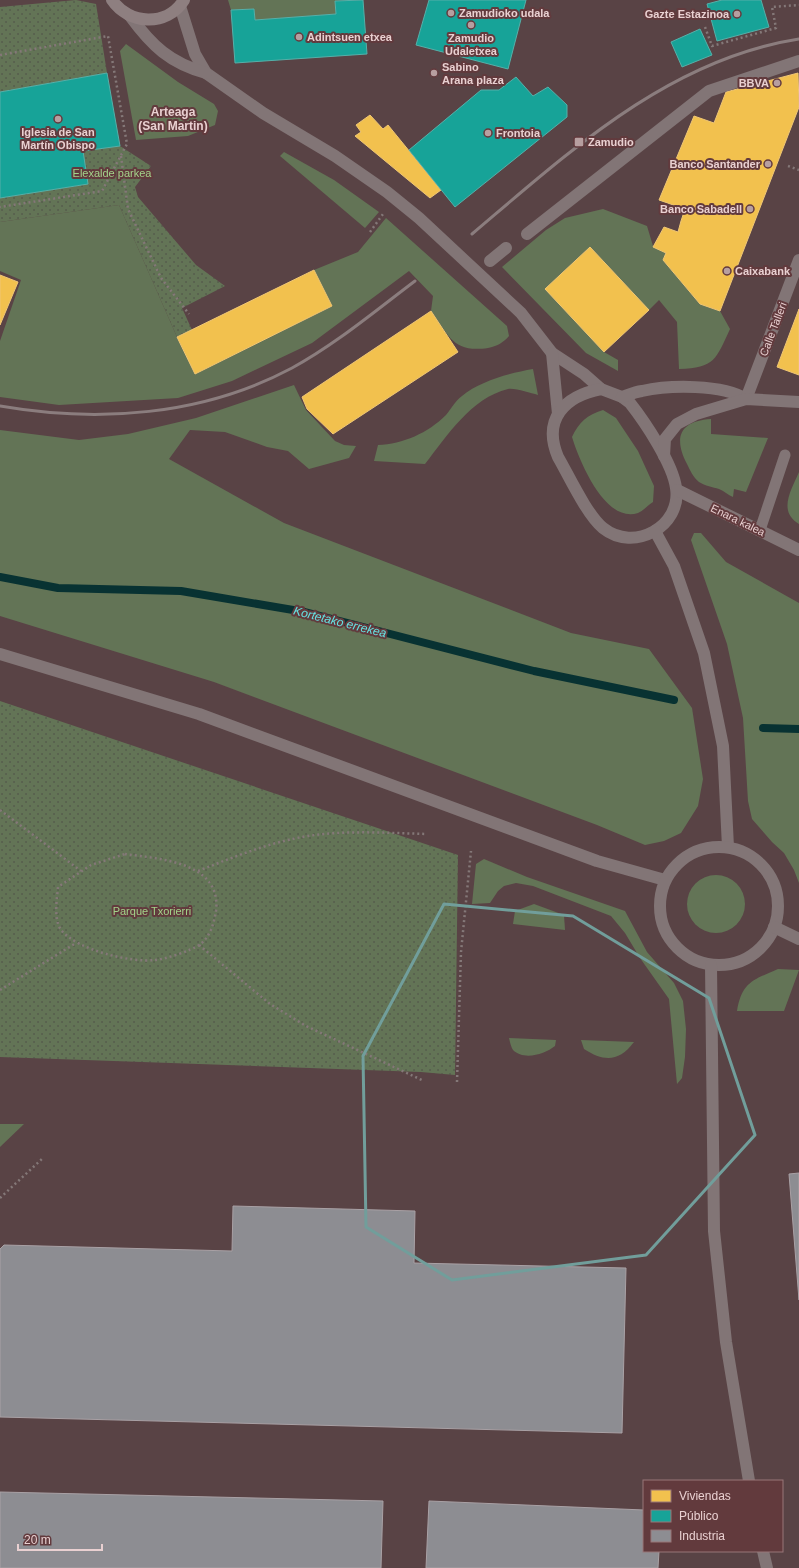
<svg xmlns="http://www.w3.org/2000/svg" width="799" height="1568" viewBox="0 0 799 1568" font-family="Helvetica,sans-serif">
<style>
.grass{fill:url(#grass-dots)}
.garden{fill:#637456}
.homes{fill:#f2c14e;stroke:#efc675}
.public{fill:#17a398;stroke:#56b0a9}
.industry{fill:#8d8d92;stroke:#a9a1a5}
.lines{fill:none;stroke-linecap:round;stroke-linejoin:round}
.stream{stroke:#083232;stroke-width:8}
.path{stroke:#847878;stroke-width:2.5;stroke-dasharray:2 3;stroke-linecap:butt}
.lane{stroke:#827576;stroke-width:11}
.street{stroke:#827576;stroke-width:12}
.secondary{stroke:#8e7f80;stroke-width:12}
.rail{stroke:#8b7d7e;stroke-width:3}
.marked{fill:none;stroke:#719e9b;stroke-width:3;stroke-linejoin:round}
.poi-dot{fill:#b79fa0;stroke:#623a3d;stroke-width:1.5}
.labels{text-anchor:middle;dominant-baseline:central;stroke-width:4;stroke-linejoin:round;paint-order:stroke}
.poi-label{font-size:11px;font-weight:bold;fill:#e9d0d1;stroke:#623a3d;text-anchor:start}
.park-label{font-size:11px;fill:#a3d38a;stroke:#623a3d}
.street-label{font-size:11px;fill:#e9d0d1;stroke:#623a3d}
.neighbourhood-label{font-size:12px;font-weight:bold;fill:#e9d0d1;stroke:#623a3d}
.water-label{font-size:12px;font-style:italic;fill:#65e2e2;stroke:#623a3d}
</style>
<defs>
<pattern id="grass-dots" width="8" height="8" patternUnits="userSpaceOnUse"><rect width="8" height="8" fill="#637456"/><path d="M2 2h.1M6 6h.1" fill="none" stroke="#565c4c" stroke-width="1.8" stroke-linecap="round"/></pattern>
</defs>
<rect width="100%" height="100%" fill="#594345"/>
<!-- grass -->
<g class="grass">
<polygon points="76,0 96,4 107,73 0,92 0,7"/>
<polygon points="120,146 151,166 135,187 138,197 196,265 225,286 182,308 192,330 177,337 119,205 0,222 0,198 87,184 83,151"/>
<polygon points="0,701 458,855 455,1075 421,1072 0,1057"/>
</g>
<!-- garden -->
<g class="garden">
<polygon points="228,0 351,0 335,1 336,14 255,20 254,9 231,10"/>
<polygon points="126,44 178,82 214,104 218,111 215,125 188,136 136,140 120,51"/>
<polygon points="284,152 334,180 379,212 365,228 280,156"/>
<path d="M119,205L177,337L195,374L332,306L314,270L358,252L386,218L507,326L509,336C503,343 497,346 488,348C453,353 449,336 431,311L433,296L409,271L312,343L232,381L178,398L59,405L0,397V341L21,280L0,271V222Z"/>
<path d="M603,209L647,226L653,246L666,253L663,260L700,304L720,311L730,329C716,359 715,368 679,369L677,322L659,300L649,310L590,247L546,289L604,352L618,360V371L586,353L502,267L546,230L565,218Z"/>
<path d="M533,369L538,395C530,393 516,388 508,389C471,398 447,436 425,464L374,461L378,445C403,444 428,433 446,415C451,409 455,401 462,396C480,381 510,373 533,369Z"/>
<polygon points="294,385 306,410 335,441 344,445 356,446 349,458 309,469 288,451 267,447 225,432 190,430 169,459 284,523 571,633 649,649 692,708 703,779 698,806 681,833 664,841 645,845 597,825 214,682 0,616 0,430 79,440 128,434 196,418"/>
<path d="M603,410L616,418L638,451L654,486L653,502C648,505 643,511 638,513C605,524 579,460 572,437C579,422 587,415 603,410Z"/>
<path d="M711,419V434L768,438L746,492L734,489L733,497C728,495 724,491 719,489C713,487 705,486 699,482C693,477 690,470 687,464C673,437 680,421 711,419Z"/>
<path d="M799,472V524C777,511 792,489 799,472Z"/>
<polygon points="694,533 701,533 726,562 799,603 799,883 794,870 784,853 772,842 752,819 748,801 743,718 727,644 691,540"/>
<polygon points="484,859 527,877 625,911 647,952 674,983 683,1001 686,1029 685,1057 682,1078 677,1084 669,999 640,958 625,933 611,916 533,886 516,883 504,886 498,891 490,903 472,904 476,864"/>
<circle cx="716" cy="904" r="29"/>
<polygon points="534,904 564,915 565,930 513,924 515,911"/>
<path d="M778,969L799,970L784,1011H737C742,982 753,980 778,969Z"/>
<path d="M509,1038L556,1040L555,1046C545,1054 524,1061 513,1050C511,1047 510,1042 509,1038Z"/>
<path d="M581,1040L634,1042C619,1062 604,1062 584,1049Z"/>
<polygon points="0,1124 24,1124 0,1147"/>
</g>
<!-- homes -->
<g class="homes">
<polygon points="798,73 799,107 720,311 700,304 663,260 666,253 653,247 664,227 678,232 681,221 685,209 659,200 694,116 714,123 726,92"/>
<polygon points="370,115 383,129 388,125 441,190 430,198 355,136 361,132 356,125"/>
<polygon points="590,247 649,310 604,352 545,289"/>
<polygon points="314,270 332,306 195,374 177,337"/>
<polygon points="0,275 18,282 0,325"/>
<polygon points="799,309 799,375 777,367"/>
<polygon points="431,311 458,352 333,434 307,409 302,397"/>
</g>
<!-- public -->
<g class="public">
<polygon points="363,0 367,54 235,63 231,10 254,9 255,20 336,14 335,1"/>
<polygon points="429,0 526,0 508,69 416,45"/>
<polygon points="722,0 761,0 769,27 717,41 707,4"/>
<polygon points="700,29 712,55 682,67 671,42"/>
<polygon points="107,73 120,146 83,151 88,184 0,198 0,92"/>
<polygon points="516,77 533,96 548,87 567,105 567,117 455,207 409,150 481,90 499,90"/>
</g>
<!-- industry -->
<g class="industry">
<polygon points="799,1173 799,1300 789,1174"/>
<polygon points="233,1206 415,1211 414,1263 626,1268 622,1433 0,1417 0,1249 4,1245 232,1251"/>
<polygon points="0,1492 383,1501 381,1568 0,1568"/>
<polygon points="429,1501 644,1510 644,1551 659,1551 658,1568 426,1568"/>
</g>
<g class="lines">
<!-- stream -->
<g class="stream">
<polyline points="0,577 58,588 181,591 305,612 534,671 674,700"/>
<polyline points="763,728 799,729"/>
</g>
<!-- path -->
<g class="path">
<polyline points="705,27 712,46 776,28 772,7 799,5"/>
<polyline points="0,55 108,36 127,144 102,191 0,207"/>
<polyline points="121,156 128,209 161,278 189,314"/>
<polyline points="788,166 799,170"/>
<polyline points="370,232 383,214"/>
<polyline points="0,810 81,871"/>
<path d="M125,854C160,859 222,862 216,911C214,923 210,938 199,945C190,951 166,959 155,960C131,963 78,950 62,931C53,921 57,899 58,887L91,865Z"/>
<path d="M198,871C234,857 270,842 308,836C347,830 388,833 427,834"/>
<polyline points="199,945 270,1004 306,1026 424,1081"/>
<polyline points="0,990 76,943"/>
<polyline points="457,1082 461,952 471,851"/>
<polyline points="0,1198 43,1158"/>
</g>
<!-- lane -->
<polyline class="lane" points="760,530 785,455"/>
<!-- street -->
<g class="street">
<polyline points="180,6 195,54 206,73 263,113 335,156 387,192 419,218 521,313 552,353 584,374 601,389"/>
<path d="M130,16C152,46 170,63 206,73"/>
<polyline points="527,234 709,91 799,61"/>
<polyline points="490,261 506,248"/>
<polyline points="552,353 558,414"/>
<path d="M601,389L622,397L630,403C645,422 673,464 676,488C682,526 634,553 603,528C587,515 569,476 558,457C542,419 565,396 601,389Z"/>
<path d="M622,397C628,395 635,392 642,391C669,385 723,384 746,399"/>
<polyline points="746,399 799,260"/>
<polyline points="664,456 665,439 677,424 696,414 746,399 799,402"/>
<polyline points="677,490 799,550"/>
<polyline points="655,531 674,566 704,653 723,746 728,847"/>
<polyline points="0,654 199,714 597,861 665,880"/>
<circle cx="719" cy="906" r="59"/>
<polyline points="774,927 799,939"/>
<polyline points="711,965 714,1231 726,1342 749,1481"/>
<polyline points="763,1551 767,1568"/>
</g>
<!-- secondary -->
<path class="secondary" d="M112,0C129,25 167,27 184,0"/>
<!-- rail -->
<g class="rail">
<path d="M472,234C569,152 669,59 799,39"/>
<path d="M0,406C98,423 202,416 292,368C336,344 375,311 415,281"/>
</g>
</g>
<!-- marked area -->
<path class="marked" d="M444,904L573,916L709,998L755,1135L646,1255L452,1280L366,1227L363,1056Z"/>
<!-- markers -->
<g class="poi-dot">
<circle cx="451" cy="13" r="4"/>
<circle cx="737" cy="14" r="4"/>
<circle cx="471" cy="25" r="4"/>
<circle cx="299" cy="37" r="4"/>
<circle cx="434" cy="73" r="4"/>
<circle cx="777" cy="83" r="4"/>
<circle cx="58" cy="119" r="4"/>
<circle cx="488" cy="133" r="4"/>
<rect x="574" y="137" width="10" height="10" rx="2"/>
<circle cx="768" cy="164" r="4"/>
<circle cx="750" cy="209" r="4"/>
<circle cx="727" cy="271" r="4"/>
</g>
<g class="labels">
<!-- poi labels -->
<g class="poi-label">
<text x="459" y="13">Zamudioko udala</text>
<text x="729" y="14" text-anchor="end">Gazte Estazinoa</text>
<text x="307" y="37">Adintsuen etxea</text>
<text x="471" y="38" text-anchor="middle">Zamudio<tspan x="471" dy="13">Udaletxea</tspan></text>
<text x="442" y="67">Sabino<tspan x="442" dy="13">Arana plaza</tspan></text>
<text x="769" y="83" text-anchor="end">BBVA</text>
<text x="58" y="132" text-anchor="middle">Iglesia de San<tspan x="58" dy="13">Martín Obispo</tspan></text>
<text x="496" y="133">Frontoia</text>
<text x="588" y="142">Zamudio</text>
<text x="760" y="164" text-anchor="end">Banco Santander</text>
<text x="742" y="209" text-anchor="end">Banco Sabadell</text>
<text x="735" y="271">Caixabank</text>
</g>
<!-- park labels -->
<g class="park-label">
<text x="112" y="173">Elexalde parkea</text>
<text x="152" y="911">Parque Txorierri</text>
</g>
<!-- street labels -->
<g class="street-label">
<text transform="translate(773 329) rotate(-69)">Calle Talleri</text>
<text transform="translate(738 520) rotate(26)">Enara kalea</text>
</g>
<!-- neighbourhood labels -->
<g class="neighbourhood-label">
<text x="173" y="112">Arteaga<tspan x="173" dy="14">(San Martin)</tspan></text>
</g>
<!-- water labels -->
<g class="water-label">
<text transform="translate(340 622) rotate(14)">Kortetako errekea</text>
</g>
</g>
<!-- legend -->
<rect x="643" y="1480" width="140" height="72" fill="#623a3d" stroke="#987678"/>
<rect x="651" y="1490" width="20" height="12" fill="#f2c14e" stroke="#987678"/>
<text x="679" y="1500" font-size="12" fill="#e9d0d1">Viviendas</text>
<rect x="651" y="1510" width="20" height="12" fill="#17a398" stroke="#987678"/>
<text x="679" y="1520" font-size="12" fill="#e9d0d1">Público</text>
<rect x="651" y="1530" width="20" height="12" fill="#8d8d92" stroke="#987678"/>
<text x="679" y="1540" font-size="12" fill="#e9d0d1">Industria</text>
<!-- scale -->
<path d="M18 1544v6h84v-6" fill="none" stroke="#e9d0d1" stroke-width="2"/>
<text x="24" y="1544" font-size="12" fill="#e9d0d1" stroke="#623a3d" stroke-width="3" paint-order="stroke">20 m</text>
</svg>
